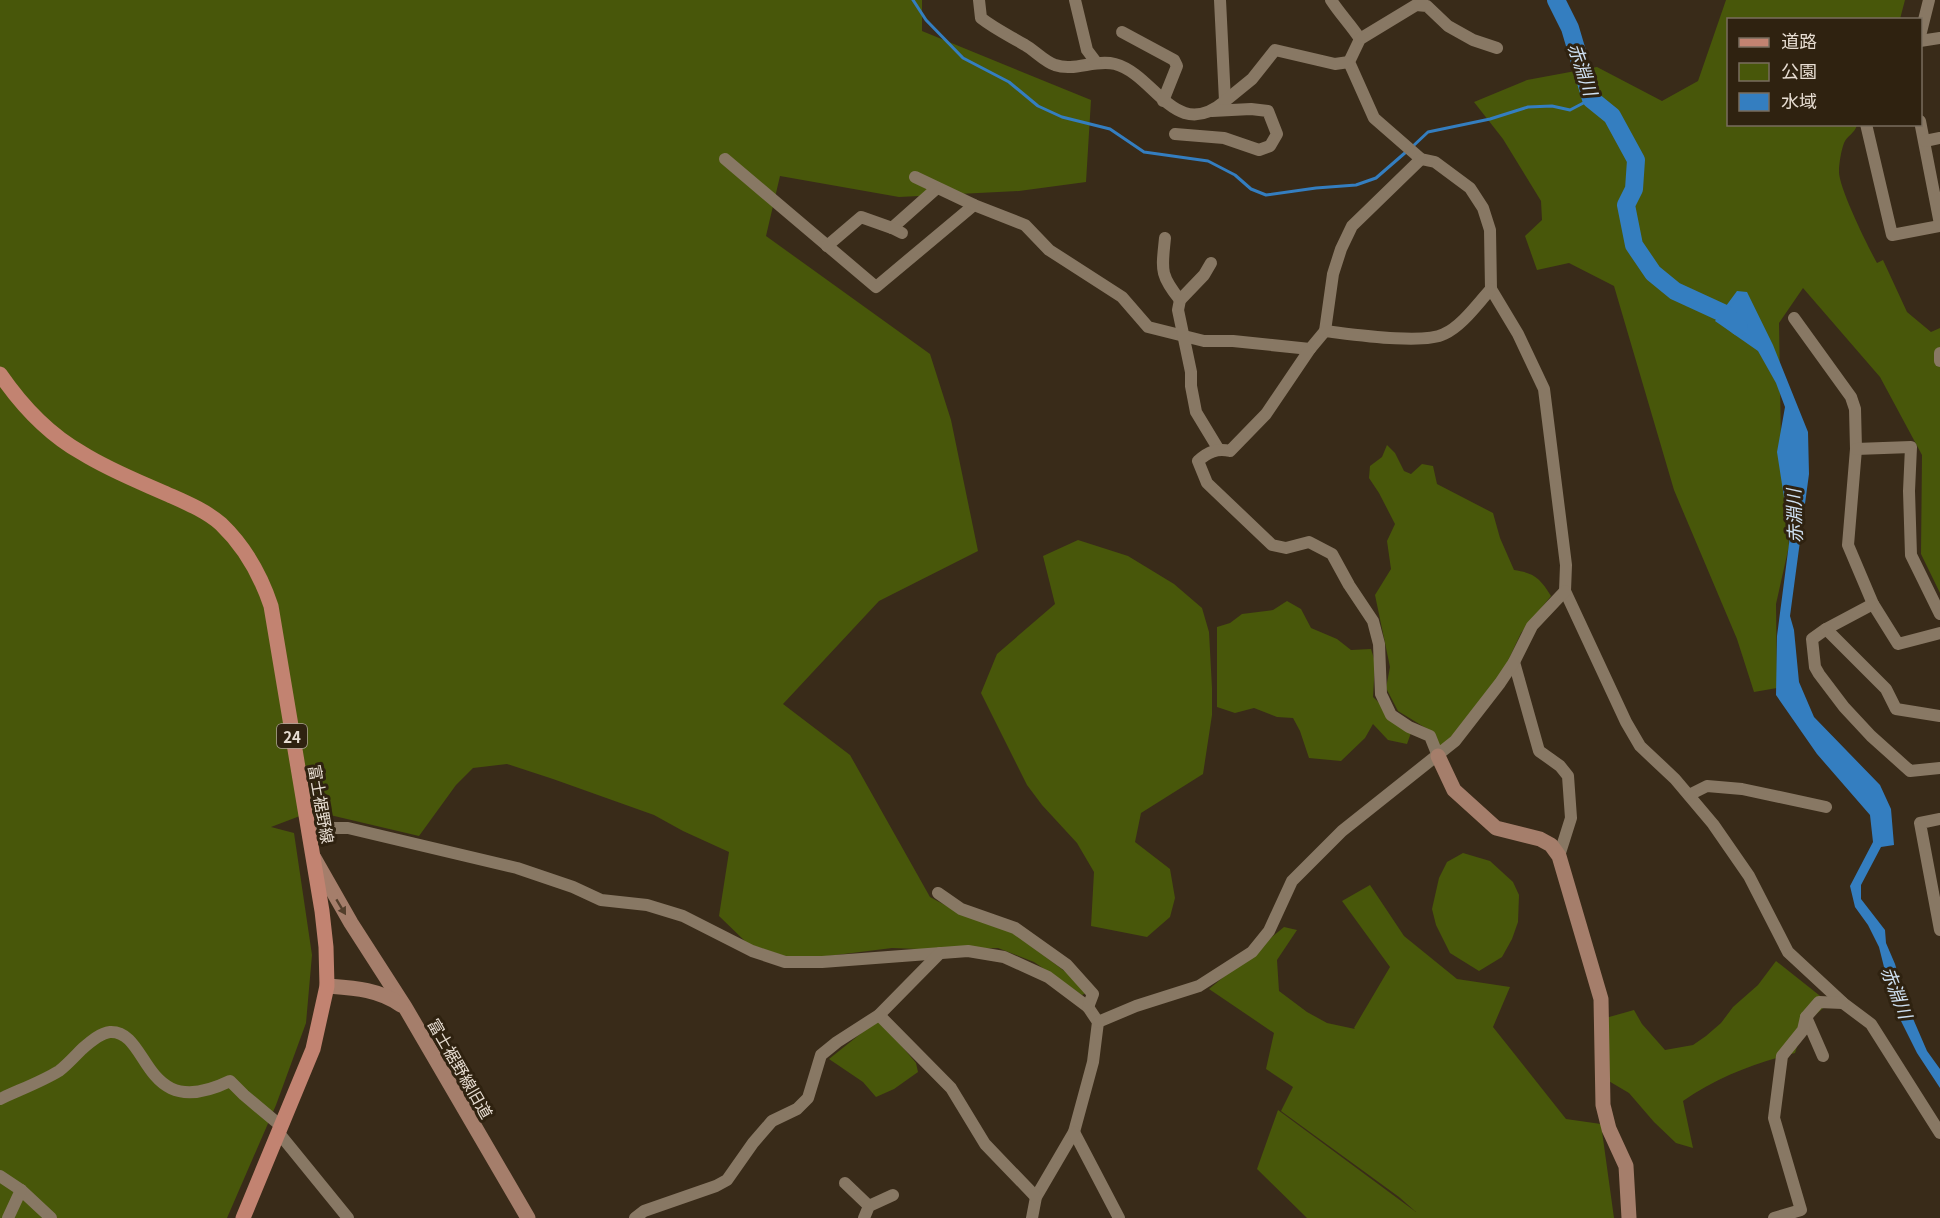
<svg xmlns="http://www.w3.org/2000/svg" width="1940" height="1218" viewBox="0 0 1940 1218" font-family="Georgia,'Noto Sans JP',serif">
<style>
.green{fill:#48570a}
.water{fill:#347ec0}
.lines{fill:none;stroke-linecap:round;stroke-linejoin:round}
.stream{stroke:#347ec0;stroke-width:3}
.river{stroke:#347ec0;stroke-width:18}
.street{stroke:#887864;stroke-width:12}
.secondary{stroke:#a57e6b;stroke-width:15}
.primary{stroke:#c28371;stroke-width:15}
.oneway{fill:#523e2b}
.labels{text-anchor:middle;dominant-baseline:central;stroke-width:6;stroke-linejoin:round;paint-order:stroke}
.shield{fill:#2f2210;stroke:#b0a598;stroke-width:1.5}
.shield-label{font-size:15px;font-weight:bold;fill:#e7ddd2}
.street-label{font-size:16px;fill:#e7ddd2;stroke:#2f2210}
.water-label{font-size:18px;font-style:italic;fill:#cfe1f3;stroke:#2f2210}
</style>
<rect width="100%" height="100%" fill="#392b19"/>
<!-- green -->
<g class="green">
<polygon points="0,0 922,0 922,31 1091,100 1086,182 1019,191 899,197 780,176 766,236 930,354 951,420 978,551 879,601 783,704 850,755 930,897 956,911 1015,934 1067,973 1086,993 1082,995 1034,962 998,948 945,950 892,948 828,956 784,956 748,944 719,916 729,852 683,831 654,815 553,779 507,764 473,768 456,785 419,836 313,811 271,827 294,833 312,955 306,1023 276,1105 227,1218 0,1218"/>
<path d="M1726,0H1905L1900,19L1728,20V124L1857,125C1855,133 1847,136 1844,143C1841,151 1839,164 1839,171C1838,186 1868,247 1877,263L1883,260L1907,312L1931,332L1940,328V593L1921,554L1922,455L1880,377L1803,288L1779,323L1781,444L1789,546L1776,604L1777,688L1754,692L1737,639L1674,490L1614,286L1569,263L1537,270L1525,236L1542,220L1541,201L1503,139L1474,102L1527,80L1597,67L1662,101L1698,81Z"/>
<path d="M1387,445L1395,453L1404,471L1411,474L1422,464L1433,466L1437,484L1493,513L1500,538L1514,570C1534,573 1540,578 1551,596L1521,633L1506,665L1482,701L1442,748L1429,730L1398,711L1386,688L1390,667L1375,595L1391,569L1387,541L1395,524L1379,493L1369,478L1370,466L1382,457Z"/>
<polygon points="1078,540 1128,556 1174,584 1202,608 1209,632 1212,688 1212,715 1203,774 1141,813 1135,842 1170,869 1175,898 1170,917 1147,937 1091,926 1094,872 1077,843 1042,805 1027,785 981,693 997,654 1055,604 1043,556"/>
<polygon points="1287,601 1301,609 1311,628 1337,639 1351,650 1371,649 1375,662 1373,697 1411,733 1407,744 1388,740 1373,724 1365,738 1341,761 1309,758 1300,731 1293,718 1277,717 1254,708 1235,713 1217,707 1217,627 1230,623 1242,614 1273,610"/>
<polygon points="1463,853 1490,861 1513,882 1519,895 1518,922 1512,939 1502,957 1479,971 1450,953 1436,925 1432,909 1439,878 1447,862"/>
<polygon points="1370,885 1404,936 1457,979 1510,987 1493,1027 1566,1119 1601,1124 1614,1218 1307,1218 1257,1169 1278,1110 1416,1212 1399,1197 1281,1111 1293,1087 1266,1069 1274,1033 1209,989 1284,927 1297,930 1277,960 1279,991 1307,1012 1327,1023 1355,1029 1354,1028 1390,967 1342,901"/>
<path d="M1776,961L1829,1003L1804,1025L1795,1053C1755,1063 1717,1077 1683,1101L1693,1148L1676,1143L1654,1122L1629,1093L1607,1080L1602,1019L1634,1010L1642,1024L1665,1050L1693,1045L1706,1036L1721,1023L1733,1007L1758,985Z"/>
<polygon points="879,1019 916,1063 918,1072 894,1089 876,1097 863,1082 829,1059"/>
</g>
<!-- water -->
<polygon class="water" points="1737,291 1747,292 1773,345 1808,432 1809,474 1790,616 1794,630 1799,682 1814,717 1880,785 1891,809 1894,845 1881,847 1861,885 1861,899 1885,930 1886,943 1895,964 1908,1007 1927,1051 1940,1069 1940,1088 1917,1053 1894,1007 1879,947 1868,925 1855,907 1850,886 1873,842 1870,815 1817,754 1776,695 1777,636 1790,536 1777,452 1785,407 1776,383 1758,351 1715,321"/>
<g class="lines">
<!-- stream -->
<g class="stream">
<polyline points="913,0 926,20 963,58 1009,82 1038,106 1062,117 1110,129 1144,152 1208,161 1235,175 1251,189 1266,195 1316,188 1356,185 1376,178 1406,152"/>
<polyline points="1411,148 1428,132 1490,119 1528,107 1552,106 1570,110 1591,99"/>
</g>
<!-- river -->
<polyline class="river" points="1556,0 1570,28 1591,99 1612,116 1636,160 1634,189 1626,205 1634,245 1653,273 1675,291 1725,314 1739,327"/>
<!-- street -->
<g class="street">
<path d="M979,0L981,18C995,29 1010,36 1025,45C1034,50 1045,62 1055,65C1074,72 1095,59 1115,64C1156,75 1175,143 1225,101L1220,0"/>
<polyline points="1075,0 1087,50 1096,62"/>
<path d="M1331,0C1340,14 1351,25 1360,39"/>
<polyline points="1122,32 1174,60 1177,66 1163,101"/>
<polyline points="1920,36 1929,0"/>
<polyline points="1920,41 1940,38"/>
<polyline points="1497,48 1473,40 1448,26 1427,6 1416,5 1360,39 1349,62 1374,118 1421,159 1435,162 1470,188 1483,208 1490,230 1491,289 1518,334 1544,389 1566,565 1565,591 1626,722 1640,746 1675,779 1713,824 1749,876 1788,952 1843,1003 1871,1024 1940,1133"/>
<polyline points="1225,101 1252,79 1275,50 1335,64 1349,62"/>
<polyline points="1920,121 1940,224"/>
<polyline points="1866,124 1892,235 1940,226"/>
<polyline points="1175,134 1224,138 1259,150 1270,146 1277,134 1268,111 1251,109 1212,111"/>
<polyline points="1925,141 1940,138"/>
<polyline points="725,159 876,287 974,205"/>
<path d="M915,177L974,205L1025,225L1049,250L1122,297L1148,327L1204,341H1233L1310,349L1325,331C1351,334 1423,345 1444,334C1462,326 1478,303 1491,289"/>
<polyline points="892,228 937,188"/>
<path d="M1165,238C1162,269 1159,274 1180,300"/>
<polyline points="827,246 861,217 892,228 902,233"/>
<polyline points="1211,263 1204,275 1180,300 1178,310 1191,372 1191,386 1196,412 1219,450"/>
<polyline points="1794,318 1851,397 1855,409 1856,449 1848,545 1873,604 1898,644 1940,633"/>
<polyline points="1325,331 1333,274 1341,249 1352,226 1421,159"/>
<path d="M1310,349L1266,414L1230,451C1217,448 1208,452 1198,461L1207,483L1272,545L1286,548L1309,542L1332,554L1349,585L1373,621L1379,644L1381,694L1391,715L1409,727L1430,736L1438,756"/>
<polyline points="1940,353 1940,361"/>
<polyline points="1856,449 1911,447 1909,491 1911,555 1940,614"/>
<polyline points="1873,604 1826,629 1812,639 1815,667 1819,674 1844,707 1871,736 1910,771 1940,768"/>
<polyline points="1826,629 1886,689 1896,709 1940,716"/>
<polyline points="1514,662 1539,751 1560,766 1568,776 1571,818 1559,856"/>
<polyline points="1689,795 1707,786 1742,789 1826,807"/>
<polyline points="1940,819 1920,823 1940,930"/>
<polyline points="308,828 348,828 517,868 573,887 601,900 647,905 683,916 752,951 785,962 822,962 968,951 1004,957 1048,977 1088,1007 1098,1022 1093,1062 1074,1132 1036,1197 1032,1218"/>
<polyline points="938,893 961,909 1015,928 1067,965 1093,994 1088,1007"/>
<polyline points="879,1015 951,1088 985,1144 1036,1197"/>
<polyline points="1806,1017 1823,1056"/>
<polyline points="1098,1022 1136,1006 1199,986 1252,952 1269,931 1292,881 1342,831 1455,741 1500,683 1514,662 1532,626 1565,591"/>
<path d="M0,1099C19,1090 41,1082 59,1071C67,1065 75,1056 82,1049C90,1042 100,1033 110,1032C151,1030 141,1124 230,1081L244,1095L281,1126"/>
<polyline points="278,1132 348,1218"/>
<polyline points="1074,1132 1119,1218"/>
<polyline points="0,1176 21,1190 51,1218"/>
<polyline points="845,1183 869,1206"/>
<polyline points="8,1218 21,1190"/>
<polyline points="635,1218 644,1211 716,1186 727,1180 753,1143 772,1121 797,1109 808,1098 821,1055 837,1042 879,1015 940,953"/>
<polyline points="864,1218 869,1206 893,1195"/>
<polyline points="1774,1218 1801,1210 1774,1118 1782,1056 1803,1030 1806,1017 1819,1002 1843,1003"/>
</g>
<!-- secondary -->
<g class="secondary">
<polyline points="1438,756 1454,790 1496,828 1540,839 1551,845 1559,856 1601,999 1603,1105 1609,1129 1626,1166 1629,1218"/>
<polyline points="314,858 351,923 405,1007 528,1218"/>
<path d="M327,986C354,988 378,989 401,1005"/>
</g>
<!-- primary -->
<path class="primary" d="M0,374C22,406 48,434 82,453C109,470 140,482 169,495C187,503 206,511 221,524C244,546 261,576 271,606L322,911L326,947L327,986L313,1049L243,1218"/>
</g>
<!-- one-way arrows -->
<defs><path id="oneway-solid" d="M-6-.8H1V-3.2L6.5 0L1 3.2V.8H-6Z" transform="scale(1.5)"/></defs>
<use class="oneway" href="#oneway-solid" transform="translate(341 907) rotate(59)"/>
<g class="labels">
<!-- shield labels -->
<rect class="shield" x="277" y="724" width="30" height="24" rx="4.5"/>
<g class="shield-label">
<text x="292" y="736">24</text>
</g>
<!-- street labels -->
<g class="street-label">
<text transform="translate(322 804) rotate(80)">富士裾野線</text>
<text transform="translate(461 1068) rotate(60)">富士裾野線旧道</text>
</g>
<!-- water labels -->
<g class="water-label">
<text transform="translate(1584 69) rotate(71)">赤淵川</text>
<text transform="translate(1793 516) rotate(-92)">赤淵川</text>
<text transform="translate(1898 992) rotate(69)">赤淵川</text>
</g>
</g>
<!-- legend -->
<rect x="1727" y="18" width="195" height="108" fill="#2f2210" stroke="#796d5e" stroke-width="1.5"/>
<rect x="1739" y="38" width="30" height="9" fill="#c28371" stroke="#796d5e" stroke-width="1.5"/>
<text x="1781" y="48" font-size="18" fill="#e7ddd2">道路</text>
<rect x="1739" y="63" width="30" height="18" fill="#48570a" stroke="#796d5e" stroke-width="1.5"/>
<text x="1781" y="78" font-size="18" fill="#e7ddd2">公園</text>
<rect x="1739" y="93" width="30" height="18" fill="#347ec0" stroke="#796d5e" stroke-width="1.5"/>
<text x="1781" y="108" font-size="18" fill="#e7ddd2">水域</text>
</svg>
